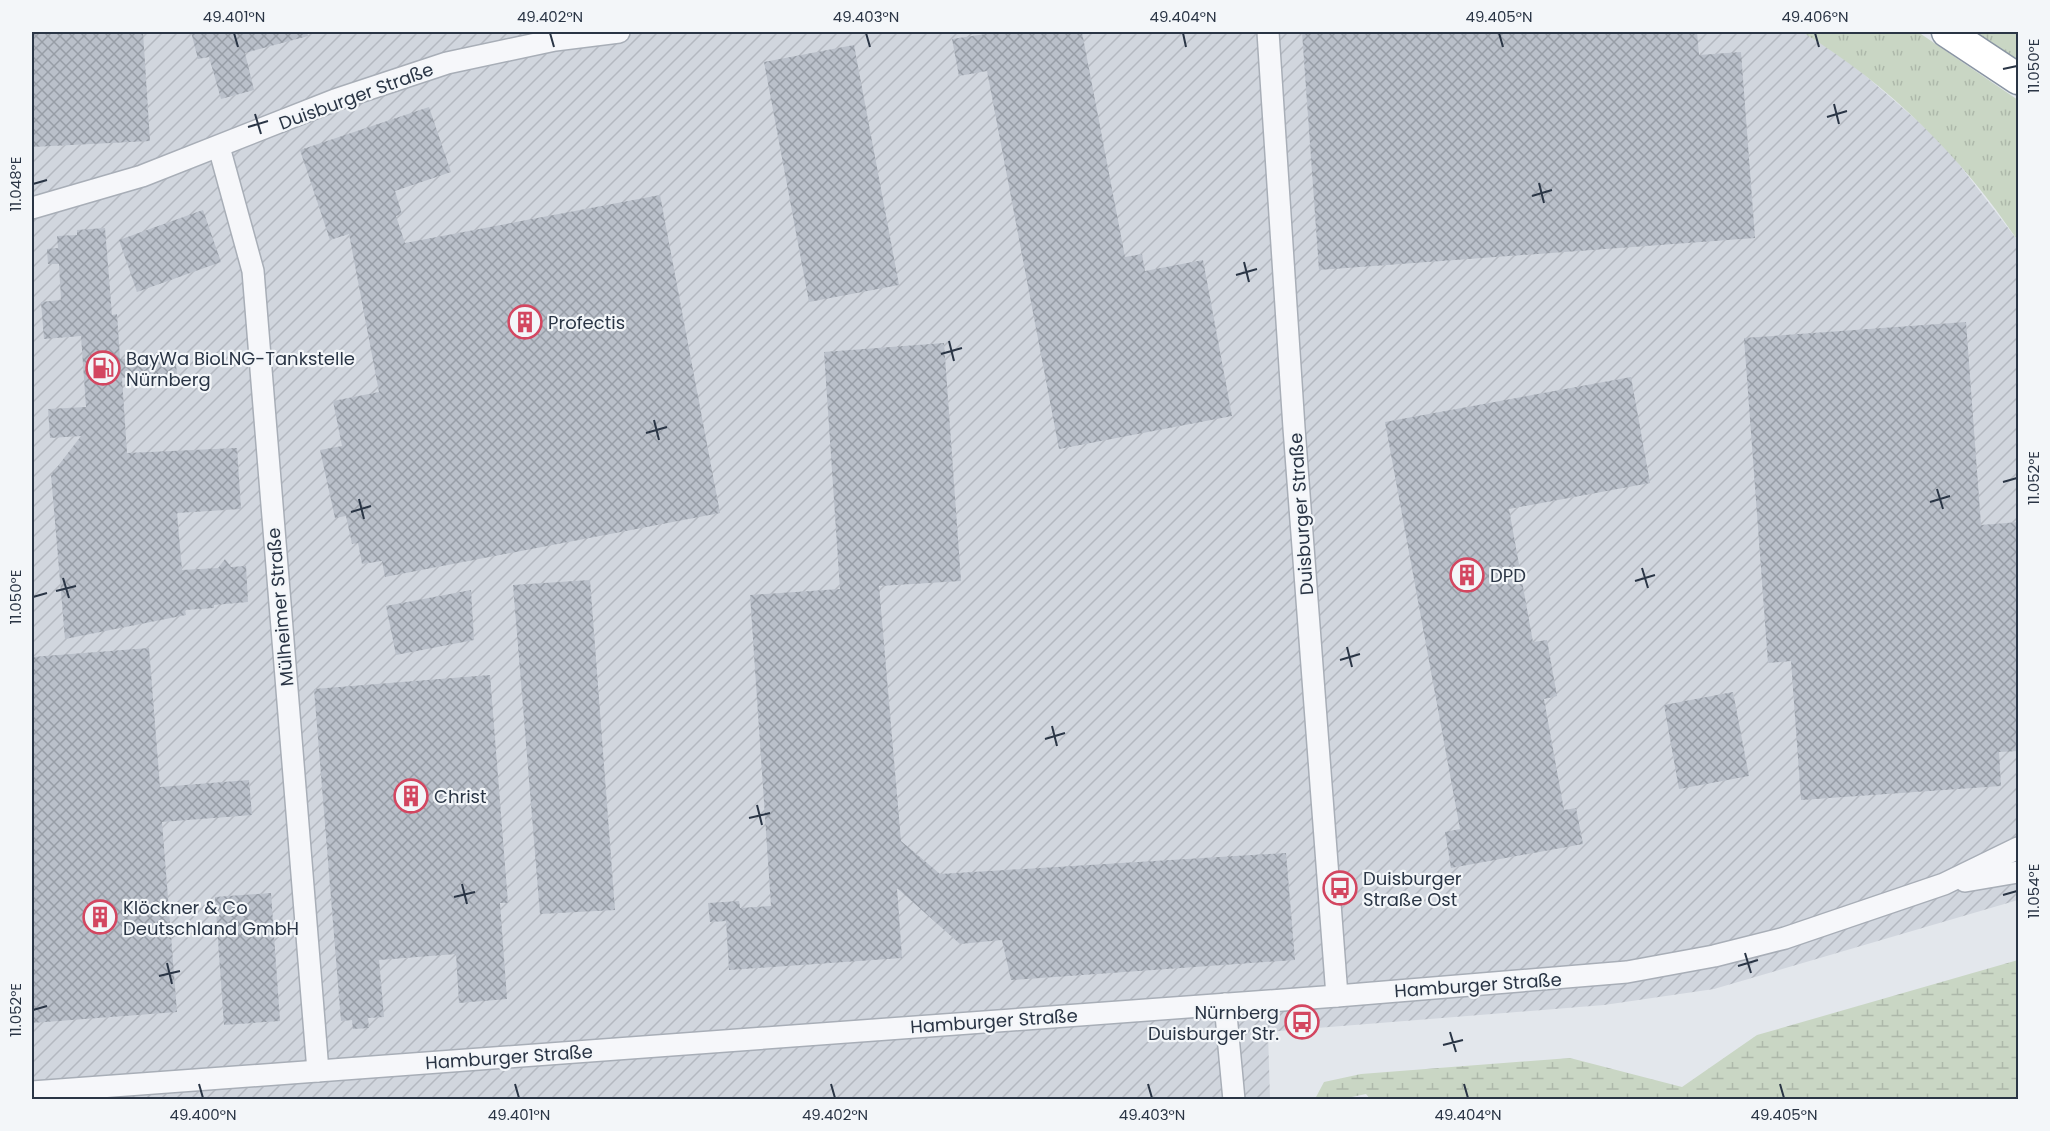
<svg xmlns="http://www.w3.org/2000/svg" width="2050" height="1131" viewBox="0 0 2050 1131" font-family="Poppins,sans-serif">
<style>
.industrial{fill:url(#industrial-furrows)}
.grass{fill:url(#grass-tufts)}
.wetland{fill:url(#wetland-marsh)}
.building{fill:url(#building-cross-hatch)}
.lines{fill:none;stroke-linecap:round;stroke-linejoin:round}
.minor-casing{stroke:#a8aeb7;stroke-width:24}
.highway-casing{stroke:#8a95a3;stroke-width:33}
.minor{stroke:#f6f7fa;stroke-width:21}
.highway{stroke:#fff;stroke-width:30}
.ticks{fill:none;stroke:#2a3545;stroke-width:2}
.labels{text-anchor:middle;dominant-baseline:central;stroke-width:4.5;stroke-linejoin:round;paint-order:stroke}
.street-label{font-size:18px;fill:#2a3545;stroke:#f3f6f9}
.poi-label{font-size:18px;fill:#2a3545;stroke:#f3f6f9;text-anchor:start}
.neatline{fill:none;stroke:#2a3545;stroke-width:2}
.ticks-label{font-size:15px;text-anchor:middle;fill:#2a3545}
</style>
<defs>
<pattern id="industrial-furrows" width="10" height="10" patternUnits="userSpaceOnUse" patternTransform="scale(1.5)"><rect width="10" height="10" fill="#d1d6de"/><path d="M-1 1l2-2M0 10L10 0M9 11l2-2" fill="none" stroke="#b4b8c0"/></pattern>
<pattern id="grass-tufts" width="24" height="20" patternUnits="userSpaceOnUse" patternTransform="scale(1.5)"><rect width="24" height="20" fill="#c9d6c4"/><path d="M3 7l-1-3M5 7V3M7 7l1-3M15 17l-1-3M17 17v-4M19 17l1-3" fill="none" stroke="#adb8aa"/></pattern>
<pattern id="wetland-marsh" width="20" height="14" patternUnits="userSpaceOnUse" patternTransform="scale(1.5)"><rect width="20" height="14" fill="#c9d6c4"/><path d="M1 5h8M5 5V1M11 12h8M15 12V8" fill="none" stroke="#adb8aa"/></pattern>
<pattern id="building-cross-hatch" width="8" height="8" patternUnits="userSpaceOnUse" patternTransform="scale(1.5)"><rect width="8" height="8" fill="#bac0ca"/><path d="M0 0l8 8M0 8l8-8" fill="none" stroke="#979da6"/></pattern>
</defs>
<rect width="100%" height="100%" fill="#e3e7ec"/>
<!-- industrial -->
<polygon class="industrial" points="32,32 1802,32 1845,58 1942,142 2018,241 2018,900 1714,989 1604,1005 1268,1032 1270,1099 32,1099"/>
<!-- grass -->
<g class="grass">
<path d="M1802,32H1918L2018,100V241C1962,157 1888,84 1802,32Z"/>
<polygon points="1958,32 2014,32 2018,34 2018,72"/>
</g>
<!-- wetland -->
<polygon class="wetland" points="2018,960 2018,1099 1371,1100 1366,1094 1342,1099 1315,1099 1324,1082 1361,1074 1570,1058 1682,1087 1757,1035"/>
<!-- building -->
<g class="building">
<polygon points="32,32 143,32 150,141 32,147"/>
<polygon points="191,32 307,32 308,36 245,53 254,90 221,99 209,57 198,59"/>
<polygon points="999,32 1082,32 1125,257 1142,254 1145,271 1203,260 1232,416 1059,449 987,71 959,76 952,39"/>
<polygon points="1302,32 1697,32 1699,55 1741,52 1755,238 1319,270"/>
<polygon points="854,45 899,285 809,302 764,62"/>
<polygon points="429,107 451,172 395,191 402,214 396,216 405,243 660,195 720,513 385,577 382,561 362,564 358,543 352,544 346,516 335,518 320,450 342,446 333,401 379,392 349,234 330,240 300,150"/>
<polygon points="203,210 221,262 137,292 119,240"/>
<polygon points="105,228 112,315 117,314 120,359 175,355 177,374 122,378 127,453 237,448 241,509 177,513 182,570 218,568 225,559 231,567 246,566 248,602 214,605 214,608 185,610 186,615 65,639 51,475 81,436 50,438 48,409 86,407 81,336 44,339 41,302 61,300 59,264 48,264 47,249 58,248 57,236 77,235 77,230"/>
<polygon points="1966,322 1981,525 2019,522 2019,751 1999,752 2001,786 1801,800 1791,661 1768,663 1744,338"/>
<polygon points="944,343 961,581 879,586 901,841 940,874 1286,853 1295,960 1011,980 1002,940 960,944 897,888 902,958 729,970 726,921 710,922 708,903 739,901 740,908 771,906 750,595 840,589 824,352"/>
<polygon points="1631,377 1650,483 1509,509 1533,642 1547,640 1557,696 1544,699 1564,810 1576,808 1583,844 1451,868 1445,832 1460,829 1385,422"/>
<polygon points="590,580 615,910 540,914 513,585"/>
<polygon points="471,590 474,640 396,655 386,606"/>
<polygon points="149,648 160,787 249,780 252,815 162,822 177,1012 32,1023 32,657"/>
<polygon points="490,675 508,903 500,903 507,999 459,1003 456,954 379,960 384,1017 368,1018 369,1028 353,1029 352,1020 341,1021 314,689"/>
<polygon points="1733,692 1749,776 1679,789 1664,705"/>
<polygon points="271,893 280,1021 224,1025 215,897"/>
</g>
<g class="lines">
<defs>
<g id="minor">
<polyline points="1268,32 1294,428 1337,996"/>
<polyline points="219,147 253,271 318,1071"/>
<polyline points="32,208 142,176 335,100 447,63 555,40 619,32"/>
<polyline points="1965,881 2018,872"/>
<polyline points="1225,1004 1234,1100"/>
<polyline points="32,1092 1337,996 1627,972 1714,956 1785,938 1944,884 2018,848"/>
</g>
<polyline id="highway" points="1947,32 2018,79"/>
</defs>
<!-- minor casing -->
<use href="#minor" class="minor-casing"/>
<!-- highway casing -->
<use href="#highway" class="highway-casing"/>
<!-- minor -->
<use href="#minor" class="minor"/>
<!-- highway -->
<use href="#highway" class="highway"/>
</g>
<!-- ticks -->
<path class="ticks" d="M234,33L238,47M550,33L554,47M866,33L870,47M1183,33L1186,47M1499,33L1503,47M1815,33L1819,47M2003,69L2017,66M1834,104L1839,124M255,114L261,134M1827,117L1847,111M248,127L268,121M1539,183L1544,203M33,184L47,180M1532,196L1552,190M1244,262L1249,282M1236,275L1257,269M949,341L954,361M941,354L962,348M654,420L659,440M646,433L667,427M2003,482L2017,478M1937,489L1943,509M359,499L364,519M1930,502L1950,496M351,512L371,506M1642,568L1648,588M63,578L69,598M1635,581L1655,575M56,591L76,586M33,597L47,593M1347,647L1352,667M1340,660L1360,654M1052,726L1057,746M1045,739L1065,733M757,805L762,825M749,818L770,813M462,884L467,904M2003,895L2017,891M454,897L475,892M1745,953L1751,973M167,963L172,984M1738,966L1758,960M159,976L180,971M33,1010L47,1006M1450,1032L1456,1052M1443,1045L1463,1040M199,1084L203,1098M515,1084L519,1098M831,1084L835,1098M1148,1084L1152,1098M1464,1084L1468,1098M1780,1084L1784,1098"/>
<!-- icons -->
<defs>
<symbol id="building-ring" viewBox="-11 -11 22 22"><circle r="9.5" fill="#f3f6f9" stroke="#d34660" stroke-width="1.5"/><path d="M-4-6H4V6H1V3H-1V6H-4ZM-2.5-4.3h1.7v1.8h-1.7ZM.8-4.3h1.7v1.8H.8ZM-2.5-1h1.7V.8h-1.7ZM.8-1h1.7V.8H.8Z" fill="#d34660"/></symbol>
<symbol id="fuel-ring" viewBox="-11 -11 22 22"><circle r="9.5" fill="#f3f6f9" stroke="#d34660" stroke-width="1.5"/><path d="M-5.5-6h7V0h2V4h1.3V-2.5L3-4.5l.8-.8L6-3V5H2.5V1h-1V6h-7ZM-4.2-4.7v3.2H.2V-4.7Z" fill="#d34660"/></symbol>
<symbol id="bus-ring" viewBox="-11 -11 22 22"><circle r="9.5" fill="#f3f6f9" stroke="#d34660" stroke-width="1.5"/><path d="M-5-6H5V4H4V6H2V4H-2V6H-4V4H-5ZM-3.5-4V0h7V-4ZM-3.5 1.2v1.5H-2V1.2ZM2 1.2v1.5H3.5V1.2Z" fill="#d34660"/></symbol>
</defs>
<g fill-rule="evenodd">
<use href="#building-ring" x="506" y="303" width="38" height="38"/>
<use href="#fuel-ring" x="84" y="349" width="38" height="38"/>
<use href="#building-ring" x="1448" y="556" width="38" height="38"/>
<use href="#building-ring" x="392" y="777" width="38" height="38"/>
<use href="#bus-ring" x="1321" y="869" width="38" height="38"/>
<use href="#building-ring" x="81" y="898" width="38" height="38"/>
<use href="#bus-ring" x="1283" y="1003" width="38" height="38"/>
</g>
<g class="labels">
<!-- street labels -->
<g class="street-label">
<text transform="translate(356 96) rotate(-20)">Duisburger Straße</text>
<text transform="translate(1301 514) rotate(-94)">Duisburger Straße</text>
<text transform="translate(280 607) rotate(-95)">Mülheimer Straße</text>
<text transform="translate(1478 985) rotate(-4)">Hamburger Straße</text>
<text transform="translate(994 1021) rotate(-4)">Hamburger Straße</text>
<text transform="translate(509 1057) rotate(-4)">Hamburger Straße</text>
</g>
<!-- poi labels -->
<g class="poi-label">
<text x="548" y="322">Profectis</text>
<text x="126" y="358">BayWa BioLNG-Tankstelle<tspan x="126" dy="21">Nürnberg</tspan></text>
<text x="1490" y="575">DPD</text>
<text x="434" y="796">Christ</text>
<text x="1363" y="878">Duisburger<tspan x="1363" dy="21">Straße Ost</tspan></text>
<text x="123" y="907">Klöckner &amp; Co<tspan x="123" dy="21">Deutschland GmbH</tspan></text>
<text x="1279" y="1012" text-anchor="end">Nürnberg<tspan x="1279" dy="21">Duisburger Str.</tspan></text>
</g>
</g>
<!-- border -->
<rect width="2050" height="1131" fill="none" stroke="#f3f6f9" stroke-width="66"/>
<rect x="33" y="33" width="1984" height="1065" class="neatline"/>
<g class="ticks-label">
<text x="234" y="22">49.401°N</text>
<text x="550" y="22">49.402°N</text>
<text x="866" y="22">49.403°N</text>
<text x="1183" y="22">49.404°N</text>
<text x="1499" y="22">49.405°N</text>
<text x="1815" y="22">49.406°N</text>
<text transform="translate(2034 66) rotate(-90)" y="5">11.050°E</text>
<text transform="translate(16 184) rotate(-90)" y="5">11.048°E</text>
<text transform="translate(2034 478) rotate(-90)" y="5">11.052°E</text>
<text transform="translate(16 597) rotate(-90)" y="5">11.050°E</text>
<text transform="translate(2034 891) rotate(-90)" y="5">11.054°E</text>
<text transform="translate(16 1010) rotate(-90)" y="5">11.052°E</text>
<text x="203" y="1120">49.400°N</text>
<text x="519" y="1120">49.401°N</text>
<text x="835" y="1120">49.402°N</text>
<text x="1152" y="1120">49.403°N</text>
<text x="1468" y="1120">49.404°N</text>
<text x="1784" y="1120">49.405°N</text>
</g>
</svg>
